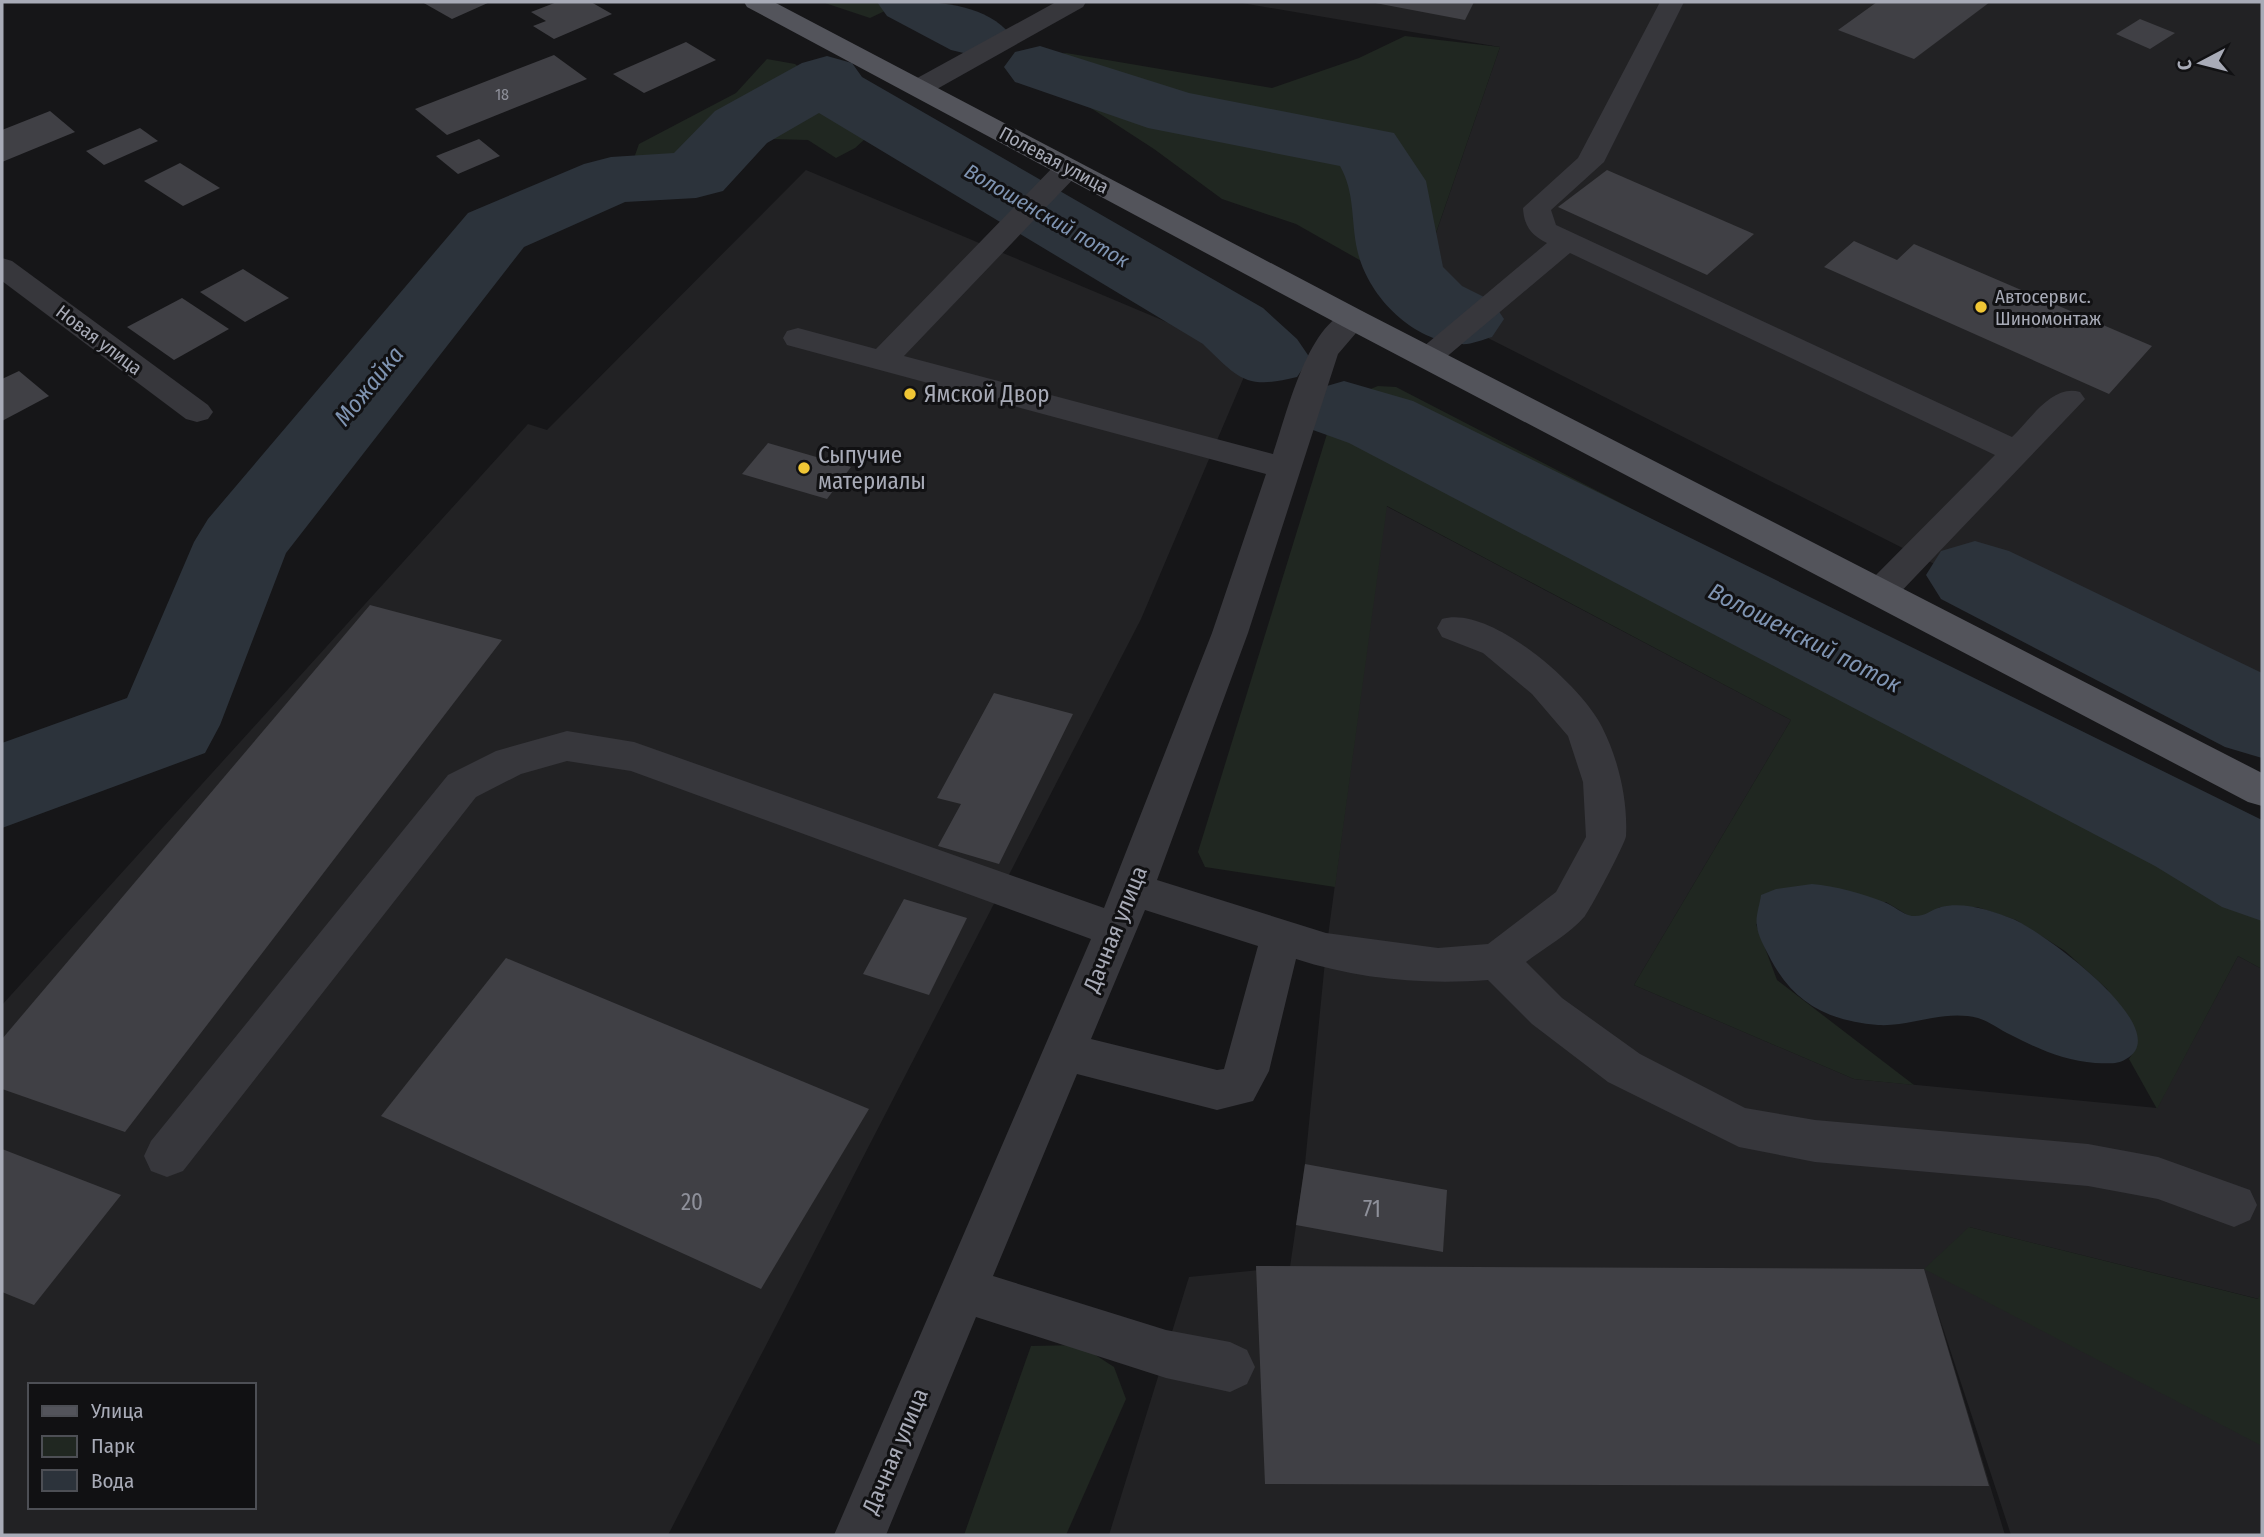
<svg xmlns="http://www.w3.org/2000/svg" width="2264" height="1537" viewBox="0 0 2264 1537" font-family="'Fira Sans Condensed',sans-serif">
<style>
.built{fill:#222224;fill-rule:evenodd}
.green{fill:#202721}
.water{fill:#2c333b}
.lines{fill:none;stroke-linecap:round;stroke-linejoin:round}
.river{fill:#2c333b;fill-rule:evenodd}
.building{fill:#404045}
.minor{fill:#37373c;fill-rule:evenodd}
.major{fill:#53545b;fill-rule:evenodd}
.poi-dot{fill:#f0c635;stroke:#111113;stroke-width:2.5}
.labels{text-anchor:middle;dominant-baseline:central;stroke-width:6;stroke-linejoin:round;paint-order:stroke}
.far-number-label{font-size:16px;fill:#8e909a}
.far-street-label{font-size:19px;fill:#a8abb7;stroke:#111113}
.far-poi-label{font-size:19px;fill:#a8abb7;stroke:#111113;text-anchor:start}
.far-water-label{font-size:21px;font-style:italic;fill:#7f94b2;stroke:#111113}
.poi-label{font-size:23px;fill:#a8abb7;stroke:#111113;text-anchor:start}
.street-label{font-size:23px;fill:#a8abb7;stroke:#111113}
.near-number-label{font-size:23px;fill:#8e909a}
.water-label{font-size:24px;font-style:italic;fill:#7f94b2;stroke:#111113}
</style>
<rect width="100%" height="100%" fill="#161618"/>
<!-- built -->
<g class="built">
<polygon points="1236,2 2262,2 2262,730 1413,300 1500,47"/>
<path d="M806,170L1252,358L1141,619L668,1535H2V1005L528,424L547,430ZM30,1385H254V1507H30Z"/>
<polygon points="1386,506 1791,720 1634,985 1854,1079 2157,1108 2238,956 2262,969 2262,1290 2259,1299 1969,1227 2262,1445 2262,1535 2011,1535 1936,1307 2005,1535 1109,1535 1189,1277 1290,1267 1305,1164 1326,951"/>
</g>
<!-- green -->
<g class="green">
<polygon points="822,2 892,2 889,9 870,18"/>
<polygon points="1405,36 1500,47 1428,256 1379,271 1296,224 1222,199 1154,149 1040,75 1046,57 1066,53 1272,88 1359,58"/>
<polygon points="767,59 795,64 874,131 855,148 836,158 808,140 771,139 639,169 634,158 639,144 736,93"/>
<polygon points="1378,386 1396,387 1853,623 2262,847 2262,969 2238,956 2157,1109 2129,1059 2136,1048 2107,989 2065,951 2016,920 1977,907 1940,907 1927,916 1909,916 1886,902 1756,924 1777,980 1914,1085 1854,1079 1634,985 1791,720 1387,506 1335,887 1205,867 1198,852 1335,408 1343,400"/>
<polygon points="1969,1227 2258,1299 2262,1290 2262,1446 1924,1269"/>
<polygon points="1080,1345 1114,1367 1126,1399 1066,1535 964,1535 1031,1346"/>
</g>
<!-- water -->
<path class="water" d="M1812,884C1836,886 1861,893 1884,902C1893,905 1902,914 1912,916C1926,917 1930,910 1941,907C1964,901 1993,911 2013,919C2039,929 2179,1030 2126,1059C2117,1065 2106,1063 2095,1063C2065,1061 2038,1049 2011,1035C2000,1030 1989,1021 1978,1018C1943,1009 1912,1027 1878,1025C1827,1021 1792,1002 1769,956C1764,946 1758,936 1757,926C1755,917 1760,904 1761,895L1776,889Z"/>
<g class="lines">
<!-- river -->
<g class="river">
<path d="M877,2C923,0 982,0 1011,35L1001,50L976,56L951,50L887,16Z"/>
<path d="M1040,46L1189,93L1394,133L1426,181L1443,267L1462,286L1492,301L1504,319L1492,337C1482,340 1470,345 1461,344C1411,341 1367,295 1357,249C1351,221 1355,192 1340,166L1148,128L1015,82L1004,67L1015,52Z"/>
<path d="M827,56L852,63L862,77L1263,308L1297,339L1310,358L1297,377C1246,390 1239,379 1203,344L819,113L767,143L723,191L696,198L625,202L524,247L286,553L220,725L205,753L2,828V743L127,698L194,542L208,519L468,213L584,164L611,157L674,153L715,111L802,63Z"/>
<polygon points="1344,381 1413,401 2262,820 2262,921 2222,907 2155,866 1349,443 1313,430 1300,410 1313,390"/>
<polygon points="1975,541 2009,551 2262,673 2262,758 2225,747 1941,599 1926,575 1941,551"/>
</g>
</g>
<!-- building -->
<g class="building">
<polygon points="422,2 490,2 452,19"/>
<polygon points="557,2 591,2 612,14 554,39 533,26 546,21 531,12"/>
<polygon points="1370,2 1474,2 1465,20"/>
<polygon points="1877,2 1990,2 1914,59 1838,30"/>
<polygon points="2140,19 2175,33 2150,49 2116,34"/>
<polygon points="686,42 716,60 644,93 613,74"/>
<polygon points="554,55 587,79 447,135 415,109"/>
<polygon points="50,111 75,132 2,162 2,130"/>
<polygon points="140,128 158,141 104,165 86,151"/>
<polygon points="479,139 500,156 458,174 436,156"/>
<polygon points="180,163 220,188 183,206 144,181"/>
<polygon points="1607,170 1754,234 1707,275 1558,207"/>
<polygon points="1854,241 1897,260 1914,244 2152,346 2109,394 1824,267"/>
<polygon points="243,269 289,298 245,322 200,292"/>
<polygon points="182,298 229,329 174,360 127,327"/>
<polygon points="19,371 49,396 2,421 2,379"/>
<polygon points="768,443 851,467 827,499 742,474"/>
<polygon points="370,605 502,640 125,1132 2,1089 2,1039"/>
<polygon points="994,693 1073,714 999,864 938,846 961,804 937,798"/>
<polygon points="904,899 967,918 929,995 863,974"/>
<polygon points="506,958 869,1109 761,1289 381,1116"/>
<polygon points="2,1149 121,1195 34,1305 2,1292"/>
<polygon points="1305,1164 1447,1190 1443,1252 1296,1225"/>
<polygon points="1256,1266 1924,1269 1989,1486 1265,1484"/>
</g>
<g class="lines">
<!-- minor -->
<g class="minor">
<polygon points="1056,2 1086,2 1083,7 928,94 910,94 906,88 910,82"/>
<path d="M1660,2H1684L1604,162L1551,210L1556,225L2012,437C2031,419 2052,384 2080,392L2085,399L1893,600L1881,604L1869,600L1863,591L1869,582L1995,455L1570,253L1438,364L1427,367L1416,364L1411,357L1547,243C1531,235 1524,226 1523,208L1578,158Z"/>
<path d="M1068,160L1078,162L1082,168L1078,174L904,356L1273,454C1286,418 1312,299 1364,312L1368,319L1338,354L1248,633L1157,880L1326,933L1438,948L1488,944L1556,892L1586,837L1583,782L1568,736L1532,694L1483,653L1442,637L1437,628L1442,619C1490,604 1582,686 1602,727C1618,758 1628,800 1626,836C1625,844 1591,908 1585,916C1570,934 1544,948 1526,962L1562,998L1640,1054L1745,1108L1815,1120L2088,1144L2158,1157L2250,1190L2257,1205L2250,1220L2234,1227L2158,1199L2088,1186L1815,1162L1739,1147L1608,1082L1532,1024L1488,980C1424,985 1357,979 1296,959L1269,1071L1253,1101L1217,1110L1077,1074L993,1276L1166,1330L1230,1342L1247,1350L1255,1367L1247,1384L1230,1392L1166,1378L976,1317L886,1535H834L1091,939L631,771L567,761L521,774L476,797L183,1171L167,1177L151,1171L144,1156L151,1141L448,775L496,751L567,731L634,742L1104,908L1212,633L1266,474L787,345L783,338L787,331L798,328L876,349L1058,162ZM1145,910L1258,946L1224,1069L1217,1070L1091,1039Z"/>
<polygon points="2,258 12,261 208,405 213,412 208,419 197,422 186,419 2,281"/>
</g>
<!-- major -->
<polygon class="major" points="744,2 774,2 1364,312 2262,773 2262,806 2248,802 1342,326 747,7"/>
</g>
<!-- markers -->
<g class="poi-dot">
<circle cx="1981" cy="307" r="7"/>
<circle cx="910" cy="394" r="7"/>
<circle cx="804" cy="468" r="7"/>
</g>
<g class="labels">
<!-- far-number labels -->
<g class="far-number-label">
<text x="502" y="94">18</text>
</g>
<!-- far-street labels -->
<g class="far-street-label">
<text transform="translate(1054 160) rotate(28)">Полевая улица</text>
<text transform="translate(99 340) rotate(37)">Новая улица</text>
</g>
<!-- far-poi labels -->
<g class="far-poi-label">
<text x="1995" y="296">Автосервис.<tspan x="1995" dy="22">Шиномонтаж</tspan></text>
</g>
<!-- far-water labels -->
<g class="far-water-label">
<text transform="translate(1047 216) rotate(30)">Волошенский поток</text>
</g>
<!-- poi labels -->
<g class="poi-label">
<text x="924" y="394">Ямской Двор</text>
<text x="818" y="455">Сыпучие<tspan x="818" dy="26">материалы</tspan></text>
</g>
<!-- street labels -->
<g class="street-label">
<text transform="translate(1115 929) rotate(-68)">Дачная улица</text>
<text transform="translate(895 1451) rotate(-67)">Дачная улица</text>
</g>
<!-- near-number labels -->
<g class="near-number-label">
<text x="692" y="1202">20</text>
<text x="1372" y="1209">71</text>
</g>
<!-- water labels -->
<g class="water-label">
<text transform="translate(369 386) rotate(-51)">Можайка</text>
<text transform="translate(1805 638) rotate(27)">Волошенский поток</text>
</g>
</g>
<!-- border -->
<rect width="2264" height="1537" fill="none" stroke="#a8abb7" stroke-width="7"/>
<!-- legend -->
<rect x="28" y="1383" width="228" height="126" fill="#111113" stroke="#4d4f55" stroke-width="2"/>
<rect x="42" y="1406" width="35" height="10" fill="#53545b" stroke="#4d4f55" stroke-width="2"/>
<text x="91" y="1418" font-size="21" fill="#a8abb7">Улица</text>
<rect x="42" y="1436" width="35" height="21" fill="#202721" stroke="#4d4f55" stroke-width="2"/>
<text x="91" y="1453" font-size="21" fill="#a8abb7">Парк</text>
<rect x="42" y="1470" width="35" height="21" fill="#2c333b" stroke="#4d4f55" stroke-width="2"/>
<text x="91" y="1488" font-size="21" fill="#a8abb7">Вода</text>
<!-- north arrow -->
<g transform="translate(2201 63) rotate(263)" stroke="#111113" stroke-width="5" paint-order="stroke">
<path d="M0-5L12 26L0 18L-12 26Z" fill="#a8abb7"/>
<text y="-10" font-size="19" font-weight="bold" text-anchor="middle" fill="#a8abb7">С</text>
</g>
</svg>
